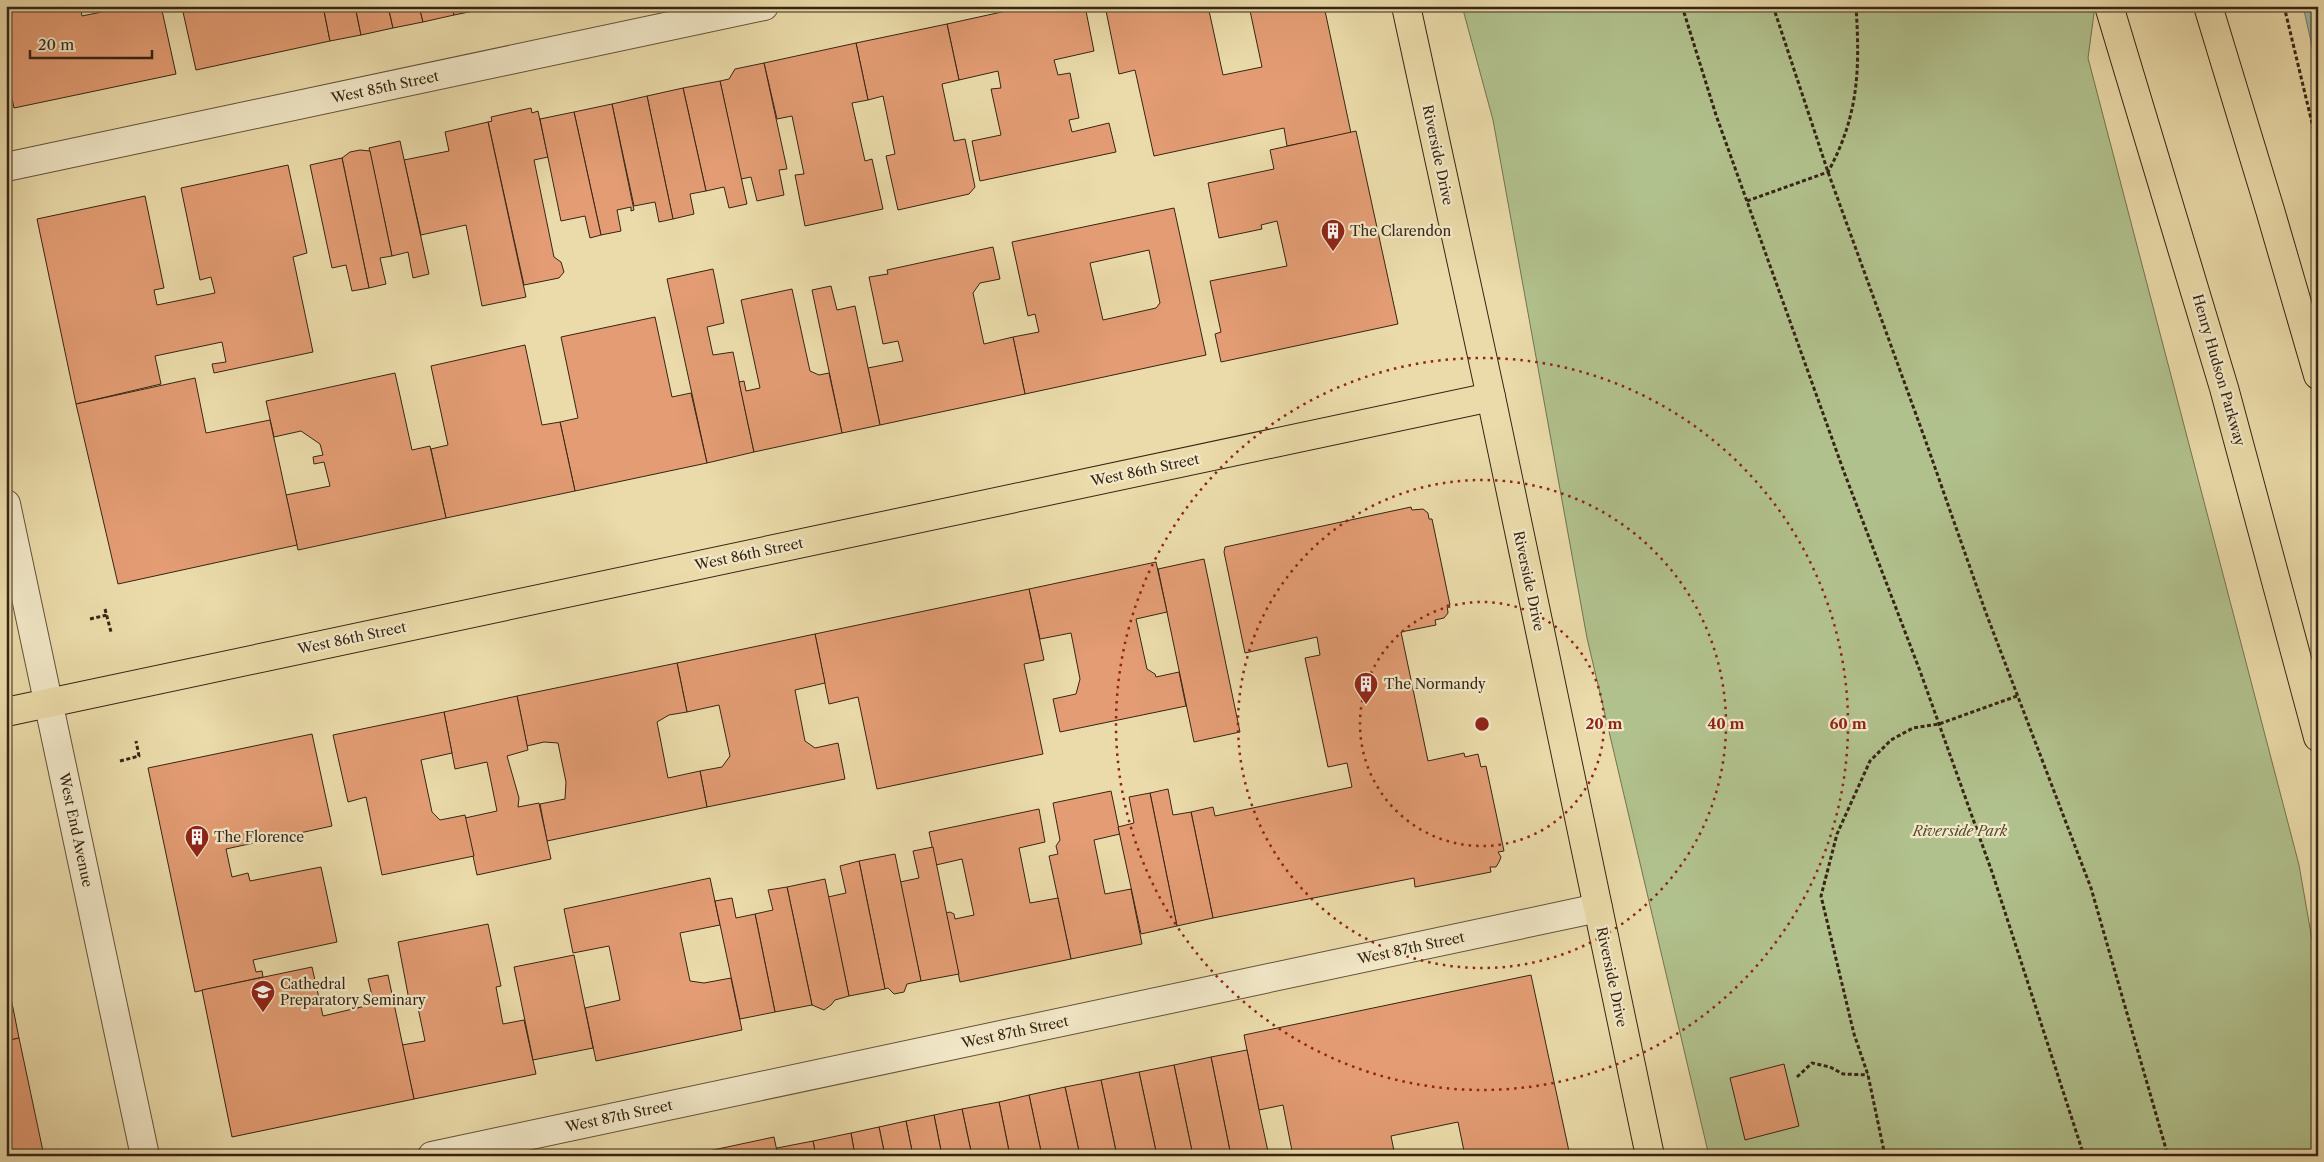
<svg xmlns="http://www.w3.org/2000/svg" width="2324" height="1162" viewBox="0 0 2324 1162" font-family="'Libre Caslon Text',serif">
<style>
.green{fill:#b1c18d;stroke:#747350}
.water{fill:#98bba8;stroke:#717f6d}
.building{fill:#e39c73;stroke:#362514;fill-rule:evenodd}
.lines{fill:none;stroke-linecap:round;stroke-linejoin:round}
.minor-casing{stroke:#63523a;stroke-width:30}
.major-casing{stroke:#362514;stroke-width:30}
.highway-casing{stroke:#362514;stroke-width:30}
.path{stroke:#362514;stroke-width:3;stroke-dasharray:4 2.5;stroke-linecap:butt}
.minor{stroke:#f2e8c8;stroke-width:28}
.major{stroke:#ebdbaa;stroke-width:28}
.highway{stroke:#ebdbaa;stroke-width:28}
.ring{fill:none;stroke:#8f2418;stroke-width:2.5;stroke-dasharray:2.5 5}
.labels{text-anchor:middle;dominant-baseline:central;stroke-width:4.5;stroke-linejoin:round;paint-order:stroke}
.street-label{font-size:14px;fill:#362514;stroke:#f2e8c8}
.poi-label{font-size:14px;fill:#362514;stroke:#f2e8c8;text-anchor:start}
.park-label{font-size:14px;font-style:italic;fill:#554c32;stroke:#f2e8c8}
.centre{fill:#8f2418;stroke:#f2e8c8;stroke-width:2.5}
.ring-label{font-size:15px;text-anchor:middle;font-weight:bold;fill:#8f2418;stroke:#f2e8c8;stroke-width:4.5;stroke-linejoin:round;paint-order:stroke}
</style>
<rect width="100%" height="100%" fill="#ebdbaa"/>
<filter id="stains"><feTurbulence type="fractalNoise" baseFrequency=".004" numOctaves="4"/><feColorMatrix values="0 0 0 0 .2 0 0 0 0 .09 0 0 0 0 .02 0 0 0 .5 -.17"/></filter>
<radialGradient id="worn" r=".72"><stop offset=".6" stop-color="#630" stop-opacity="0"/><stop offset="1" stop-color="#630" stop-opacity=".3"/></radialGradient>
<!-- green -->
<polygon class="green" points="1462,6 2095,6 2088,58 2299,865 2318,974 2318,1156 1709,1156 1587,638 1493,120"/>
<!-- water -->
<polygon class="water" points="2303,6 2318,6 2318,73"/>
<!-- building -->
<g class="building">
<polygon points="6,6 80,6 82,16 131,6 161,6 176,74 14,108 6,71"/>
<polygon points="209,6 323,6 330,41 196,70 183,12"/>
<polygon points="323,6 355,6 361,35 330,41"/>
<polygon points="355,6 388,6 393,28 361,35"/>
<polygon points="388,6 419,6 423,22 393,28"/>
<polygon points="419,6 452,6 454,15 423,22"/>
<polygon points="452,6 484,6 484,9 454,15"/>
<polygon points="1029,6 1085,6 1094,51 1054,60 1058,75 1070,73 1079,118 1069,120 1072,132 1109,123 1116,152 980,181 972,141 1001,135 991,89 1001,88 998,71 959,80 947,24"/>
<polygon points="1105,6 1208,6 1223,75 1262,67 1249,6 1324,6 1351,133 1287,146 1284,128 1154,156 1135,70 1119,74"/>
<polygon points="947,24 959,80 942,84 954,141 965,139 975,187 969,194 898,210 886,156 895,154 883,96 868,100 856,43"/>
<polygon points="856,43 868,100 852,103 865,161 872,159 883,209 805,226 795,175 804,174 792,116 777,119 764,63"/>
<polygon points="764,63 787,169 779,170 784,195 757,201 751,177 741,179 720,81 729,79 735,69"/>
<polygon points="720,81 747,204 729,208 724,187 706,191 683,88"/>
<polygon points="683,88 706,191 690,194 694,214 673,219 647,96"/>
<polygon points="647,96 673,219 659,222 655,202 634,206 612,104"/>
<polygon points="612,104 634,210 631,211 631,207 617,210 621,231 601,235 574,112"/>
<polygon points="531,108 532,113 538,111 548,157 534,160 554,257 561,262 564,272 559,278 524,285 488,122 492,121 491,117"/>
<polygon points="574,112 601,235 590,238 585,216 561,221 540,119"/>
<polygon points="488,122 526,297 482,306 466,225 421,235 404,160 449,151 445,132"/>
<polygon points="1356,131 1398,324 1221,362 1215,334 1221,332 1210,281 1287,266 1277,221 1261,225 1262,229 1219,238 1208,183 1274,169 1270,150"/>
<polygon points="400,141 429,274 413,278 408,252 392,256 369,148"/>
<polygon points="360,150 370,151 392,256 380,258 386,284 369,288 342,158 350,152"/>
<polygon points="342,158 369,288 352,291 346,265 332,268 310,165"/>
<polygon points="288,165 307,253 293,257 313,352 214,373 212,364 226,362 222,342 155,356 161,384 76,404 37,219 145,196 164,288 154,290 157,305 215,293 211,277 200,280 181,188"/>
<path d="M1174,208L1206,355L1025,394L1013,337L1039,332L1035,314L1028,316L1012,242ZM1149,250L1160,303L1156,308L1103,320L1090,263Z"/>
<polygon points="993,247 1000,279 980,283 973,293 984,344 1013,337 1025,394 880,425 868,368 903,361 898,341 883,344 869,277 888,274 887,270"/>
<polygon points="713,269 724,323 707,327 713,355 733,352 754,452 707,463 667,279"/>
<polygon points="831,286 837,310 855,306 880,425 842,433 812,290"/>
<polygon points="792,289 810,371 819,375 829,373 842,433 754,452 739,382 744,381 746,391 760,388 741,300"/>
<polygon points="655,317 672,397 691,393 707,463 575,491 560,422 578,418 561,337"/>
<polygon points="525,345 542,425 560,422 575,491 446,518 431,449 448,445 431,366"/>
<polygon points="395,373 412,450 430,446 446,518 298,550 286,495 330,486 324,462 314,464 313,457 323,455 320,444 301,431 274,437 266,401"/>
<polygon points="195,378 206,433 270,420 297,545 118,584 76,404"/>
<polygon points="1411,507 1412,510 1423,509 1428,513 1429,519 1432,519 1450,605 1447,605 1448,613 1444,618 1435,620 1436,625 1401,632 1428,761 1464,753 1465,757 1478,754 1481,767 1486,766 1504,851 1498,852 1501,857 1499,862 1496,867 1490,867 1491,872 1415,887 1414,878 1213,918 1191,812 1213,807 1215,816 1352,787 1347,763 1328,767 1305,658 1320,655 1317,637 1245,653 1224,552 1225,547"/>
<polygon points="1204,559 1240,732 1194,742 1158,569"/>
<polygon points="1156,562 1167,612 1136,619 1147,669 1155,674 1156,677 1179,672 1186,706 1060,732 1053,699 1076,694 1080,679 1071,633 1040,639 1029,589"/>
<polygon points="1029,589 1044,660 1024,664 1043,754 877,789 858,697 829,704 815,634"/>
<polygon points="815,634 825,683 795,690 805,741 815,748 838,743 845,779 707,807 700,771 722,767 730,756 719,705 687,712 677,663"/>
<polygon points="677,663 687,712 669,715 657,722 668,778 700,771 707,807 547,841 540,804 565,799 566,782 558,743 544,742 527,746 517,696"/>
<polygon points="517,696 528,750 507,756 519,798 518,807 539,803 551,859 477,875 465,818 497,811 487,762 455,769 444,712"/>
<polygon points="444,712 452,753 421,760 432,812 440,820 465,815 474,856 382,875 366,797 348,802 333,735"/>
<polygon points="312,734 332,826 226,849 232,877 248,873 250,881 321,867 337,942 253,960 256,972 262,971 263,977 195,992 148,768"/>
<polygon points="1168,789 1173,815 1191,812 1213,918 1177,926 1150,793"/>
<polygon points="1111,791 1120,834 1094,840 1105,894 1131,889 1142,944 1071,959 1049,856 1058,854 1056,846 1060,840 1053,803"/>
<polygon points="1150,793 1177,926 1141,934 1118,827 1134,823 1129,797"/>
<polygon points="1039,809 1045,842 1019,848 1030,903 1058,898 1071,959 960,982 946,913 950,912 954,914 955,919 974,915 962,859 936,865 929,832"/>
<polygon points="933,847 959,974 921,981 900,882 919,878 913,851"/>
<polygon points="895,854 921,981 907,984 904,992 894,994 888,988 885,989 859,861"/>
<polygon points="859,861 885,989 849,996 828,897 846,893 840,866"/>
<polygon points="710,878 720,925 680,933 690,981 704,983 731,978 742,1030 596,1061 585,1008 620,1000 609,946 573,953 564,909"/>
<polygon points="825,879 849,996 835,1000 831,1005 824,1010 812,1005 787,887"/>
<polygon points="787,887 812,1005 775,1012 755,914 773,910 768,890"/>
<polygon points="732,898 736,918 755,914 775,1012 740,1019 715,901"/>
<polygon points="488,924 501,986 496,987 503,1024 524,1020 536,1074 414,1099 402,1045 425,1041 417,1003 410,1005 398,942"/>
<polygon points="574,955 593,1048 533,1060 514,967"/>
<polygon points="312,967 323,1016 374,1004 368,979 388,975 414,1099 232,1137 202,990"/>
<polygon points="1531,975 1570,1156 1465,1156 1458,1122 1391,1136 1395,1156 1293,1156 1283,1105 1259,1110 1244,1035"/>
<polygon points="11,998 19,1038 6,1041 6,999"/>
<polygon points="19,1038 44,1156 6,1156 6,1041"/>
<polygon points="1247,1050 1259,1110 1269,1156 1231,1156 1211,1057"/>
<polygon points="1211,1057 1231,1156 1193,1156 1174,1065"/>
<polygon points="1784,1064 1799,1126 1745,1140 1730,1078"/>
<polygon points="1174,1065 1193,1156 1157,1156 1139,1072"/>
<polygon points="1139,1072 1157,1156 1117,1156 1101,1080"/>
<polygon points="1101,1080 1117,1156 1080,1156 1065,1087"/>
<polygon points="1065,1087 1080,1156 1042,1156 1029,1095"/>
<polygon points="1029,1095 1042,1156 1010,1156 999,1102"/>
<polygon points="999,1102 1010,1156 972,1156 962,1109"/>
<polygon points="962,1109 972,1156 942,1156 934,1115"/>
<polygon points="934,1115 942,1156 913,1156 906,1121"/>
<polygon points="906,1121 913,1156 885,1156 879,1127"/>
<polygon points="879,1127 885,1156 855,1156 851,1133"/>
<polygon points="851,1133 855,1156 816,1156 813,1141"/>
<polygon points="774,1137 778,1156 685,1156"/>
<polygon points="813,1141 816,1156 778,1156 777,1148"/>
</g>
<g class="lines">
<defs>
<g id="minor">
<polyline points="6,167 764,6"/>
<polyline points="6,504 145,1156"/>
<polyline points="432,1156 1598,908"/>
</g>
<g id="major">
<polyline points="1406,6 1491,397 1650,1156"/>
<polyline points="6,712 1491,397"/>
</g>
<g id="highway">
<polyline points="2109,6 2224,388 2318,737"/>
<polyline points="2208,6 2270,210 2318,375"/>
</g>
</defs>
<!-- minor casing -->
<use href="#minor" class="minor-casing"/>
<!-- major casing -->
<use href="#major" class="major-casing"/>
<!-- highway casing -->
<use href="#highway" class="highway-casing"/>
<!-- path -->
<g class="path">
<polyline points="1682,6 1716,115 1844,472 1920,671 1992,872 2084,1156"/>
<polyline points="1773,6 1828,172 1926,442 1986,613 2091,888 2168,1156"/>
<polyline points="2284,6 2318,148"/>
<path d="M1747,201L1828,172C1859,115 1860,69 1856,6"/>
<polyline points="105,609 111,632"/>
<polyline points="90,619 107,615"/>
<polyline points="120,761 139,756 136,741"/>
<polyline points="6,784 8,784"/>
<polyline points="1797,1077 1812,1063 1830,1067 1843,1074 1868,1075"/>
<polyline points="1885,1156 1868,1075 1854,1034 1821,896 1837,834 1870,761 1891,740 1913,728 1939,724 2017,696"/>
</g>
<!-- minor -->
<use href="#minor" class="minor"/>
<!-- major -->
<use href="#major" class="major"/>
<!-- highway -->
<use href="#highway" class="highway"/>
</g>
<!-- distance rings -->
<g class="ring">
<circle cx="1482" cy="724" r="122"/>
<circle cx="1482" cy="724" r="244"/>
<circle cx="1482" cy="724" r="366"/>
</g>
<!-- icons -->
<defs>
<symbol id="building-pin" viewBox="-11 -11 22 30"><path d="M0 17L-7.5 6A9.5 9.5 0 1 1 7.5 6Z" fill="#8f2418" stroke="#f2e8c8"/><path d="M-4-6H4V6H1V3H-1V6H-4ZM-2.5-4.3h1.7v1.8h-1.7ZM.8-4.3h1.7v1.8H.8ZM-2.5-1h1.7V.8h-1.7ZM.8-1h1.7V.8H.8Z" fill="#fff"/></symbol>
<symbol id="school-pin" viewBox="-11 -11 22 30"><path d="M0 17L-7.5 6A9.5 9.5 0 1 1 7.5 6Z" fill="#8f2418" stroke="#f2e8c8"/><path d="M0-5L7-2L0 1L-7-2ZM-4 1L0 2.5L4 1V4Q0 6-4 4Z" fill="#fff"/></symbol>
</defs>
<g fill-rule="evenodd">
<use href="#building-pin" x="1319" y="217" width="28" height="38"/>
<use href="#building-pin" x="1352" y="670" width="28" height="38"/>
<use href="#building-pin" x="183" y="823" width="28" height="38"/>
<use href="#school-pin" x="249" y="978" width="28" height="38"/>
</g>
<g class="labels">
<!-- street labels -->
<g class="street-label">
<text transform="translate(385 87) rotate(-12)">West 85th Street</text>
<text transform="translate(1438 155) rotate(78)">Riverside Drive</text>
<text transform="translate(2219 370) rotate(74)">Henry Hudson Parkway</text>
<text transform="translate(1145 470) rotate(-12)">West 86th Street</text>
<text transform="translate(749 554) rotate(-12)">West 86th Street</text>
<text transform="translate(1529 581) rotate(78)">Riverside Drive</text>
<text transform="translate(352 638) rotate(-12)">West 86th Street</text>
<text transform="translate(76 830) rotate(78)">West End Avenue</text>
<text transform="translate(1411 948) rotate(-12)">West 87th Street</text>
<text transform="translate(1612 977) rotate(78)">Riverside Drive</text>
<text transform="translate(1015 1032) rotate(-12)">West 87th Street</text>
<text transform="translate(619 1116) rotate(-12)">West 87th Street</text>
</g>
<!-- poi labels -->
<g class="poi-label">
<text x="1350" y="231">The Clarendon</text>
<text x="1384" y="684">The Normandy</text>
<text x="214" y="837">The Florence</text>
<text x="280" y="984">Cathedral<tspan x="280" dy="16">Preparatory Seminary</tspan></text>
</g>
<!-- park labels -->
<g class="park-label">
<text x="1960" y="831">Riverside Park</text>
</g>
</g>
<circle cx="1482" cy="724" r="8" class="centre"/>
<g class="ring-label">
<text x="1604" y="729">20 m</text>
<text x="1726" y="729">40 m</text>
<text x="1848" y="729">60 m</text>
</g>
<!-- margin -->
<rect width="2324" height="1162" fill="none" stroke="#ebdbaa" stroke-width="25"/>
<rect x="8" y="8" width="2309" height="1147" fill="none" stroke="#362514" stroke-width="2.5"/>
<rect x="12" y="12" width="2299" height="1137" fill="none" stroke="#362514"/>
<!-- scale -->
<path d="M30 50v8h122v-8" fill="none" stroke="#362514" stroke-width="2.5"/>
<text x="38" y="50" font-size="15" fill="#362514" stroke="#f2e8c8" stroke-width="4" paint-order="stroke">20 m</text>
<rect width="100%" height="100%" filter="url(#stains)"/>
<rect width="100%" height="100%" fill="url(#worn)"/>
</svg>
